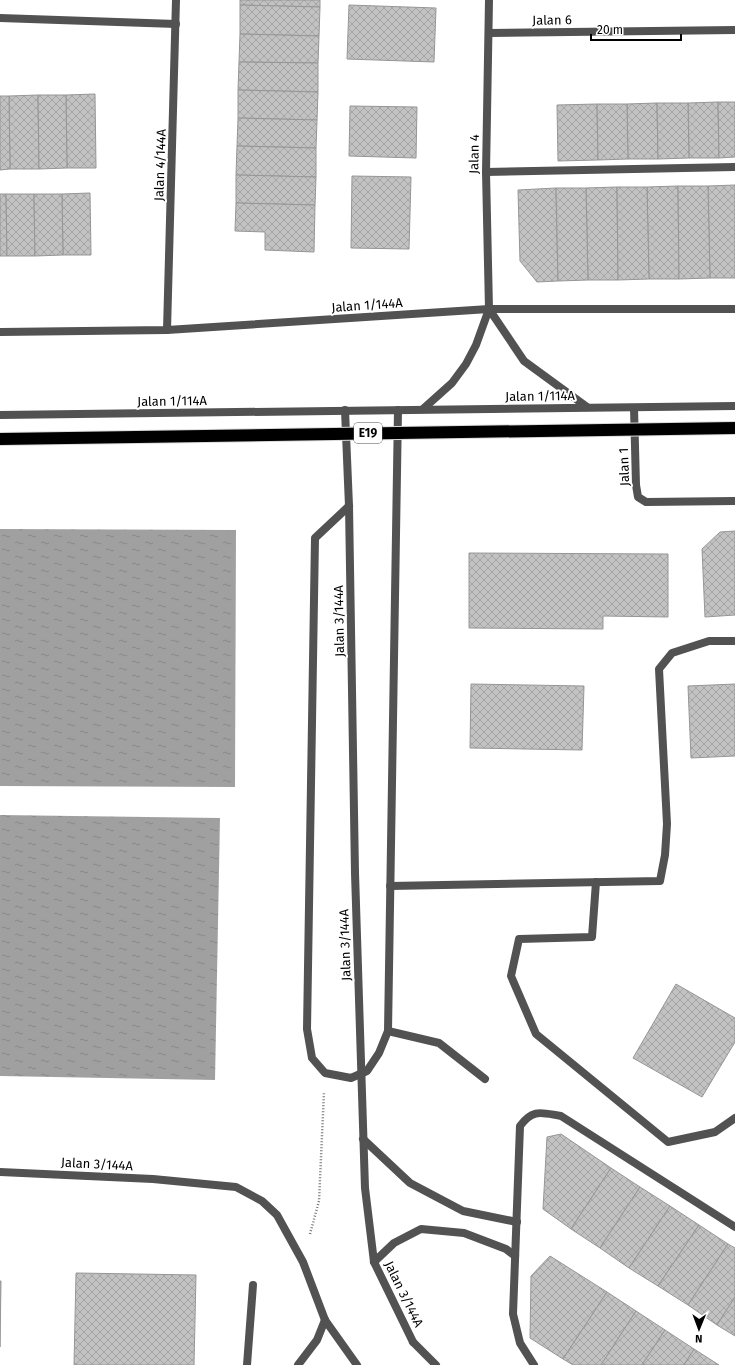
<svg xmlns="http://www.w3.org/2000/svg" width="735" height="1365" viewBox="0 0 735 1365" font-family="'Fira Sans',sans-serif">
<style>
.water{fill:url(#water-ripples)}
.building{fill:url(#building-cross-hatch);stroke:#969696}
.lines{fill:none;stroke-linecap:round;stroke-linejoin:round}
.path{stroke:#747474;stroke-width:2.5;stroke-dasharray:1 2;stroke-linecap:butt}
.service{stroke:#525252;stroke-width:8}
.minor{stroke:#525252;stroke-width:8}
.tertiary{stroke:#525252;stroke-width:8}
.motorway-bridge-casing{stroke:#dbdbdb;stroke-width:14;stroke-linecap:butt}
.tertiary-bridge{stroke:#525252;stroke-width:8}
.motorway-bridge{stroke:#000;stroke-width:12}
.labels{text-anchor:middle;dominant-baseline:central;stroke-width:4;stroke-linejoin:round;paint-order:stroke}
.shield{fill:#fff;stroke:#4c4c4c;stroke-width:1}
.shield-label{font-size:12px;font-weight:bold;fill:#000}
.street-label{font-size:13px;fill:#000;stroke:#fff}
</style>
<defs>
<pattern id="water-ripples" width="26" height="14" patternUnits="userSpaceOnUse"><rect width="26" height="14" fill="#a0a0a0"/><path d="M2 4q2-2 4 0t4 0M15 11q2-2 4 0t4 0" fill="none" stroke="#888"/></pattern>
<pattern id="building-cross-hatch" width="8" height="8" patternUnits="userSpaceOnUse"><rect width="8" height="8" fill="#c2c2c2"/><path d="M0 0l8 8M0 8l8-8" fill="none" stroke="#a5a5a5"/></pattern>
</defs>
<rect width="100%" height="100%" fill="#fff"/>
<!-- water -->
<g class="water">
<polygon points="0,529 236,530 235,787 0,786"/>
<polygon points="0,815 220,818 215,1080 0,1076"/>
</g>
<!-- building -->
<g class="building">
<polygon points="240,0 320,0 320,7 240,5"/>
<polygon points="240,5 320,7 319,36 240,34"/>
<polygon points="349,5 436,8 434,62 347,59"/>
<polygon points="240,34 319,36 318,63 239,62"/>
<polygon points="239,62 318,63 318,92 238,90"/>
<polygon points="238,90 318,92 317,120 238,118"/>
<polygon points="95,94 96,168 67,168 66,95"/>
<polygon points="38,95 39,169 10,169 9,96"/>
<polygon points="38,95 66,95 67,168 39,169"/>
<polygon points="0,96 9,96 10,169 0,170"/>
<polygon points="718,102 719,158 689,158 688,103"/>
<polygon points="718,102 735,102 735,157 719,158"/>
<polygon points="657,103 658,159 628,159 627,104"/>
<polygon points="657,103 688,103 689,158 658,159"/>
<polygon points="597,104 598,160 558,161 557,105"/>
<polygon points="597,104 627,104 628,159 598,160"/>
<polygon points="350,106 417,107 416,158 349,156"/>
<polygon points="238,118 317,120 316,148 237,146"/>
<polygon points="237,146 316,148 316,177 236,175"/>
<polygon points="236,175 316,177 315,205 236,203"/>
<polygon points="352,176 411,177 409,249 351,248"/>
<polygon points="735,185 735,278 710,278 708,186"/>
<polygon points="678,186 679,279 649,279 647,187"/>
<polygon points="678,186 708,186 710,278 679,279"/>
<polygon points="617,187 618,280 588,280 586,188"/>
<polygon points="617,187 647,187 649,279 618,280"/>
<polygon points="556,188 558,281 537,282 520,261 518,190"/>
<polygon points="556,188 586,188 588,280 558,281"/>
<polygon points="90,193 91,255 63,255 62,194"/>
<polygon points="0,194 6,194 7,256 0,256"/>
<polygon points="6,194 34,194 35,256 7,256"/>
<polygon points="34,194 62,194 63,255 35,256"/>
<polygon points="236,203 315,205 314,252 265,250 265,232 235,231"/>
<polygon points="735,531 735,615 705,617 702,549 720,532"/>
<polygon points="469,553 668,554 668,617 603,616 603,629 469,628"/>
<polygon points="471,684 584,686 582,750 470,748"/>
<polygon points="735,684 735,756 691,758 688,686"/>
<polygon points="676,984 735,1018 735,1042 702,1097 633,1058"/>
<polygon points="561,1134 611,1168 571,1229 543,1209 547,1137"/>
<polygon points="611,1168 640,1187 600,1248 571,1229"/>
<polygon points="640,1187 670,1206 629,1268 600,1248"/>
<polygon points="670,1206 699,1225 658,1286 629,1268"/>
<polygon points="699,1225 728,1244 688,1305 658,1286"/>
<polygon points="728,1244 735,1248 735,1297 717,1325 688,1305"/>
<polygon points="550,1256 607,1292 563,1359 530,1338 531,1276"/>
<polygon points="76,1273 196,1275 194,1365 74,1365"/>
<polygon points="0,1281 1,1281 0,1347"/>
<polygon points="607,1292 636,1311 601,1365 573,1365 563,1359"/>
<polygon points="735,1297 735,1336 717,1325"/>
<polygon points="636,1311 665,1330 642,1365 601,1365"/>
<polygon points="665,1330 694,1349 684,1365 642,1365"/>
<polygon points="694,1349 719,1365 684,1365"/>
</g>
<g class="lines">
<!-- path -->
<polyline class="path" points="310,1234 319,1201 324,1092"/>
<!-- service -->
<g class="service">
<polyline points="486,172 735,167"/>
<polyline points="596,882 592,937 519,939 511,976 536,1034 668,1142 715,1132 735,1118"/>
<polyline points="390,886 660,881 665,855 667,824 659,669 672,653 709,641 735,641"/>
<polyline points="388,1031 439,1043 485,1079"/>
<polyline points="363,1139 410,1183 463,1211 517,1222"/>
<polyline points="374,1262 394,1243 421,1229 464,1233 506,1249 515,1256"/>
<polyline points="247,1365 253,1285"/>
<polyline points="298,1365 317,1340 325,1320"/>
<path d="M534,1365L520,1343L513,1314L520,1126C533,1108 542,1113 561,1116L735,1227"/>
</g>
<!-- minor -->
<g class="minor">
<polyline points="0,18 176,24"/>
<polyline points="489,33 735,30"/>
<polyline points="167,330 176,0"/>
<polyline points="0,332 167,330 489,309 735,309"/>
<polyline points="634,408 636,485 638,497 646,502 735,501"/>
<polyline points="349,506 315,538 307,1029 312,1058 325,1073 351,1078 367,1071 379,1053 388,1031 398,410"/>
</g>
<!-- tertiary -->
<g class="tertiary">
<polyline points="489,309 524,361 587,407"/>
<polyline points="423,409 452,383 466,364 476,345 489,309 486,172 489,0"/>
<polyline points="345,410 349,506 355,873"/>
<polyline points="0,415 735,406"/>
<polyline points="0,1172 153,1179 236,1187 262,1201 277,1215 303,1262 325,1320 357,1365"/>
<polyline points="413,1342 436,1365"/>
</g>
<defs>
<polyline id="motorway-bridge" points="0,439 735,428"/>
</defs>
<!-- motorway-bridge casing -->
<use href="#motorway-bridge" class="motorway-bridge-casing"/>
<!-- tertiary-bridge -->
<polyline class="tertiary-bridge" points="355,873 365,1188 374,1262 413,1342"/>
<!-- motorway-bridge -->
<use href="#motorway-bridge" class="motorway-bridge"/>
</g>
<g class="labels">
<!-- shield labels -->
<rect class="shield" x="354" y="423" width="28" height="20" rx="3"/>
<g class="shield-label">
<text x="368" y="433">E19</text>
</g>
<!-- street labels -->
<g class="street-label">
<text transform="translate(552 20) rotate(-1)">Jalan 6</text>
<text transform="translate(474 154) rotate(-89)">Jalan 4</text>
<text transform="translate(160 165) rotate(-88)">Jalan 4/144A</text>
<text transform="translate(367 305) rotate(-4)">Jalan 1/144A</text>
<text transform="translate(540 396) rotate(-1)">Jalan 1/114A</text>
<text transform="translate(172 401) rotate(-1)">Jalan 1/114A</text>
<text transform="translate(624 467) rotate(-92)">Jalan 1</text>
<text transform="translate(339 621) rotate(-91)">Jalan 3/144A</text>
<text transform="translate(345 945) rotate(-92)">Jalan 3/144A</text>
<text transform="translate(97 1164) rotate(3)">Jalan 3/144A</text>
<text transform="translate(404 1294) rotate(64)">Jalan 3/144A</text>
</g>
</g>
<!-- north arrow -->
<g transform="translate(699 1329) rotate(181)" stroke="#ffffff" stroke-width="3" paint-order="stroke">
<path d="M0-3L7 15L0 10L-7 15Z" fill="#000000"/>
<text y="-6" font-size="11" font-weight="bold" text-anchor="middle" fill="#000000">N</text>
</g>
<!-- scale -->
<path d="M591 34v6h90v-6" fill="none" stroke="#000000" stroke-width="2"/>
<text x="597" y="34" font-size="12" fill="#000000" stroke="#ffffff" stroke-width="3" paint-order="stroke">20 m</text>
</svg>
